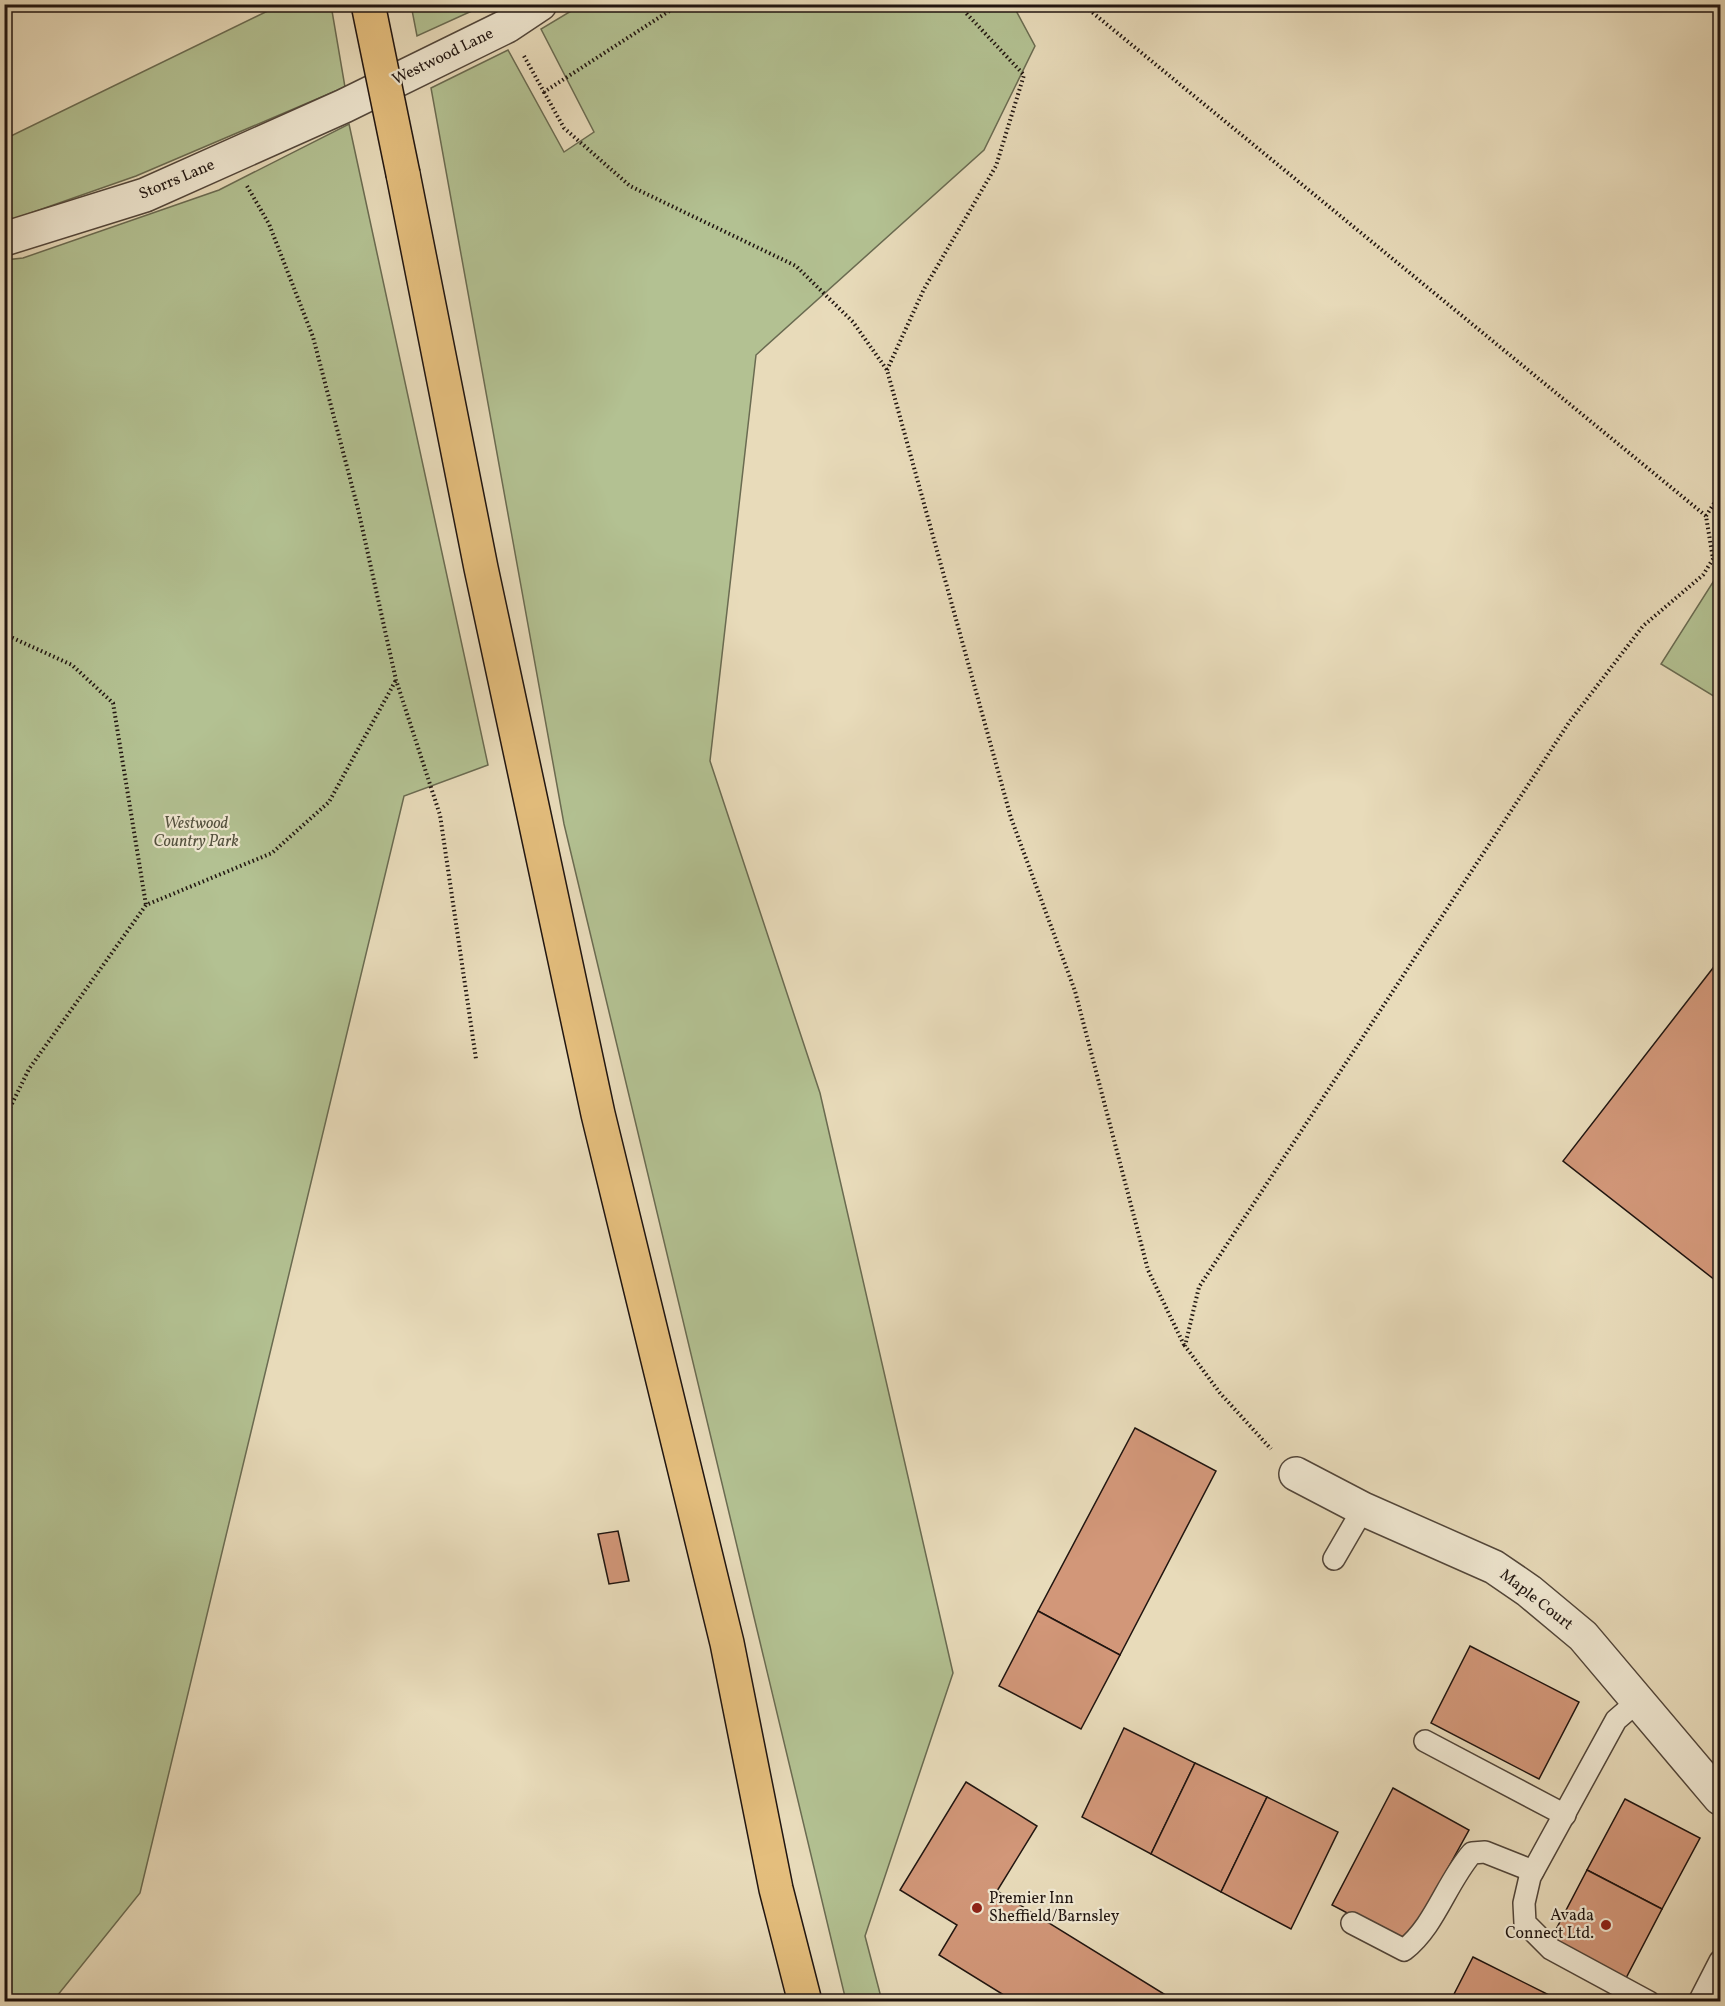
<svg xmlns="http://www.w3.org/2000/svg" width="1725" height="2006" viewBox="0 0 1725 2006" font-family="Vollkorn,serif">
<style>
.green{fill:#b3c192;stroke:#6a6b51;stroke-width:1.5}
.building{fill:#d29779;stroke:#201510;stroke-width:1.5}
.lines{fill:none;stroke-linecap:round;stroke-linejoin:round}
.lane-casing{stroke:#52463a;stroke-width:24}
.street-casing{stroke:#52463a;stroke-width:36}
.highway-casing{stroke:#201510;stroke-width:36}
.path{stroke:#201510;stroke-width:4;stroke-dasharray:1.5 3;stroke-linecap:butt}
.lane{stroke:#f0e8d2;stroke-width:21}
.street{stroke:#f0e8d2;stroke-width:33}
.highway{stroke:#e4be7d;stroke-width:33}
.highway-bridge-casing{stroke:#201510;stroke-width:36;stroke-linecap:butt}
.highway-bridge{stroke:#e4be7d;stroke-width:33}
.poi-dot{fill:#8f2418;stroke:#f0e8d2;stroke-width:2}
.labels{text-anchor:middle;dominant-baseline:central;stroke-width:4.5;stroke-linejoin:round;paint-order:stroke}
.street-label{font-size:16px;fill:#201510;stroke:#f0e8d2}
.park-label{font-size:16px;font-style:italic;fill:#53513e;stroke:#f0e8d2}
.poi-label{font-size:16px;fill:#201510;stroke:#f0e8d2;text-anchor:start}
</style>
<rect width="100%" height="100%" fill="#e8dbba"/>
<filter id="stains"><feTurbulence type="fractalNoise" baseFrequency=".00333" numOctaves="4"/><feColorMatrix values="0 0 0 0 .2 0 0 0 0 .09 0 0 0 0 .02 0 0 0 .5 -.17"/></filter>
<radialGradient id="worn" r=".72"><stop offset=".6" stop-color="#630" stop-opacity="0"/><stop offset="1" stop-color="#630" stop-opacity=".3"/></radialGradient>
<!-- green -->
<g class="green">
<polygon points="280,5 331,5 345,87 136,176 5,222 4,136 11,136"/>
<polygon points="411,5 411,4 485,5 417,36"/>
<polygon points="581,5 1013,5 1035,46 984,150 756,355 710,761 820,1093 953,1673 865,1936 882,2001 846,2001 564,824 431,88 508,50 564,152 594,132 541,29"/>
<polygon points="349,124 488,765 404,796 140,1893 53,2001 5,2001 5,260 23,258 219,190"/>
<polygon points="1720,571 1720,700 1661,664"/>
</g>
<!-- building -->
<g class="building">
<polygon points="1720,959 1720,1284 1563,1161"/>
<polygon points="1135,1428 1216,1471 1120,1655 1038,1611"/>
<polygon points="618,1531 629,1581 609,1584 598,1534"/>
<polygon points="1038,1611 1120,1655 1081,1729 999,1686"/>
<polygon points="1470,1646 1579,1702 1539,1779 1431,1723"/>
<polygon points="1124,1728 1195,1763 1151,1854 1082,1817"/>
<polygon points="1195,1763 1267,1797 1221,1892 1151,1854"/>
<polygon points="966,1782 1037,1826 997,1891 1177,2002 1015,2002 939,1955 957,1925 900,1890"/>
<polygon points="1393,1788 1469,1830 1406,1944 1332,1905"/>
<polygon points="1267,1797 1338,1832 1291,1929 1221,1892"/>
<polygon points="1625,1799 1700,1838 1662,1909 1587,1870"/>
<polygon points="1587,1870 1662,1909 1625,1980 1550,1941"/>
<polygon points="1473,1957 1563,2002 1450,2002"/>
</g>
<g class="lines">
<defs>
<g id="lane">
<polyline points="1334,1559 1363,1509"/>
<polyline points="1638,1701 1616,1720 1530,1877 1524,1903 1525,1923 1551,1949 1649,2002"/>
<polyline points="1425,1741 1565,1815"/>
<path d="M1352,1923L1404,1950C1435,1926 1446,1883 1472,1853L1485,1852L1533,1871"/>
<polyline points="1699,2002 1720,1961"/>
</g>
<g id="street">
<polyline points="4,239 145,195 344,106 507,26 540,4"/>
<polyline points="1296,1474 1363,1509 1494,1567 1529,1591 1583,1636 1720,1798"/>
</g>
<polyline id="highway" points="403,174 481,568 598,1114 727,1643 776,1889 805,2002"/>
</defs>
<!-- lane casing -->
<use href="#lane" class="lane-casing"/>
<!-- street casing -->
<use href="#street" class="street-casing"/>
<!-- highway casing -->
<use href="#highway" class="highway-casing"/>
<!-- path -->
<g class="path">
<polyline points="1082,4 1706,516 1713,559 1703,575 1643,626 1570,721 1199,1287 1185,1346 1220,1393 1271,1449"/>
<polyline points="524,56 544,92 680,4"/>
<polyline points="544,92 564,128 630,186 796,266 853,322 887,370 1011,818 1075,991 1148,1270 1184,1345"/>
<polyline points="247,186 269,224 313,337 358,509 396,680 440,815 476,1059"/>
<polyline points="887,370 924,289 996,166 1024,75 966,13 971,4"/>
<polyline points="1706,516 1720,494"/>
<polyline points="4,634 72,665 113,703 146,905"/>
<polyline points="4,1120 29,1069 146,905 272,853 329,802 396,680"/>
</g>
<!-- lane -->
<use href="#lane" class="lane"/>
<!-- street -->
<use href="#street" class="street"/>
<!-- highway -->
<use href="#highway" class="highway"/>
<defs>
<polyline id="highway-bridge" points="368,4 403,174"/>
</defs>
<!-- highway-bridge casing -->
<use href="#highway-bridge" class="highway-bridge-casing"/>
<!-- highway-bridge -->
<use href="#highway-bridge" class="highway-bridge"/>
</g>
<!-- markers -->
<g class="poi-dot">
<circle cx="977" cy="1908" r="6"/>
<circle cx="1606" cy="1925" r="6"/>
</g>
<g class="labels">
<!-- street labels -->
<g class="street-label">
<text transform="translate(443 57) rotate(-26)">Westwood Lane</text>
<text transform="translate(177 180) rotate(-23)">Storrs Lane</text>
<text transform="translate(1536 1600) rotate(38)">Maple Court</text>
</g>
<!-- park labels -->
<g class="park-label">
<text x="196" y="824">Westwood<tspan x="196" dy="18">Country Park</tspan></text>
</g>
<!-- poi labels -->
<g class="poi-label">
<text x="989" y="1899">Premier Inn<tspan x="989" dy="18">Sheffield/Barnsley</tspan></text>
<text x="1594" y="1916" text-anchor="end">Avada<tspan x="1594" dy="18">Connect Ltd.</tspan></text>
</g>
</g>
<!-- margin -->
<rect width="1725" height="2006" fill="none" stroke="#e8dbba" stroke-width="24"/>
<rect x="6" y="6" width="1713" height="1994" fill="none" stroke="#201510" stroke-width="3"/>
<rect x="12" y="12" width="1701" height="1982" fill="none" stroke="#201510" stroke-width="1.5"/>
<rect width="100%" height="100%" filter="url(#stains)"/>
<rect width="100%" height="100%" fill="url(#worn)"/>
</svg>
